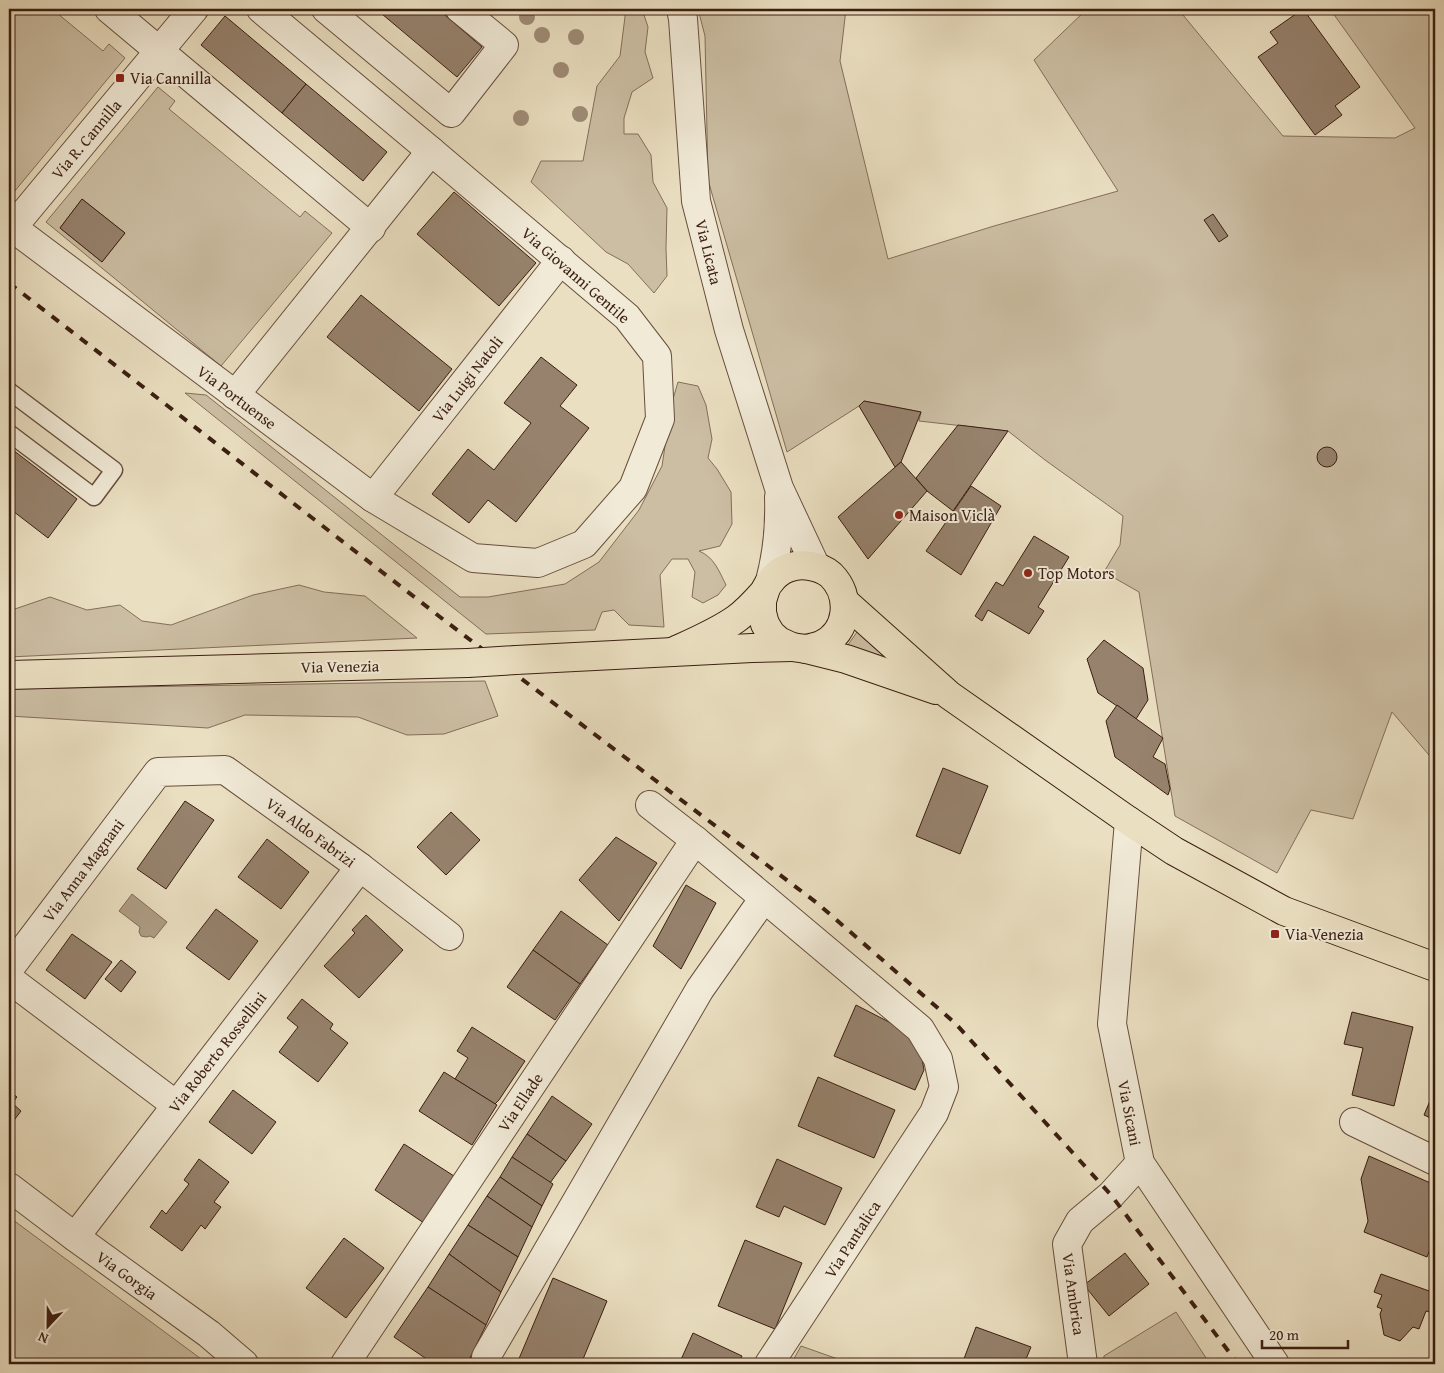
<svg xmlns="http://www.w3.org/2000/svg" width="1444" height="1373" viewBox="0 0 1444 1373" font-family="'Gentium Book Plus',serif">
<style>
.green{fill:#ccbea3;stroke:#846e5a;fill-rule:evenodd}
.water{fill:#ae9d85;stroke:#806a57}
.building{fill:#96826d;stroke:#3b1e11}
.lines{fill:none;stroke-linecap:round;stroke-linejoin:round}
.service-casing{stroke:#674e3d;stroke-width:19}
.minor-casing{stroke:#674e3d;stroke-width:30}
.tertiary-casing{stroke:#674e3d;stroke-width:30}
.primary-casing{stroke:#3b1e11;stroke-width:30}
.service{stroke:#f1ead7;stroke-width:16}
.minor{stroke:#f1ead7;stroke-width:28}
.tertiary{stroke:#f1ead7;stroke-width:28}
.primary{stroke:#eadfc1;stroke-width:28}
.rail{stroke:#3b1e11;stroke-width:4;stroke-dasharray:9 9;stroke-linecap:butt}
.primary-bridge-casing{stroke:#3b1e11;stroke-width:30;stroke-linecap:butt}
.primary-bridge{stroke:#eadfc1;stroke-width:28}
.tree{fill:#9e8b75}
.poi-dot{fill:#8f2418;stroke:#f1ead7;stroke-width:2}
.labels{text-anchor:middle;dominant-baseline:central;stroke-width:4;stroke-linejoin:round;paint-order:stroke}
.poi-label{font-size:16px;fill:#3b1e11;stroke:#f1ead7;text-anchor:start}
.street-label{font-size:16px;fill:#3b1e11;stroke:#f1ead7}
</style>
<rect width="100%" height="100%" fill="#eadfc1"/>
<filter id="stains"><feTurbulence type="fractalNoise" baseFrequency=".004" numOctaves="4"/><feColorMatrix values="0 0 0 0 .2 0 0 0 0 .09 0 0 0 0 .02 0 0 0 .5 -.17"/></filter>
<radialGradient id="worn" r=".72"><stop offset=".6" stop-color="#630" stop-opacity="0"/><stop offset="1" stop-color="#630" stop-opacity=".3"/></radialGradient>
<!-- green -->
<g class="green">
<polygon points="9,9 52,9 103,51 109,44 125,58 9,198"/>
<polygon points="626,9 642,9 648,27 645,52 653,78 632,92 624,118 624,134 638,134 651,155 653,182 667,208 666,248 667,276 654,293 628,264 606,252 531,182 541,161 583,161 597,86 620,56"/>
<polygon points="698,9 846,9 840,61 888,259 994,226 1118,191 1034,60 1087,9 1178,9 1283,136 1395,138 1415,128 1330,9 1435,9 1435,762 1392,712 1353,819 1311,810 1277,873 1175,816 1139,592 1104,572 1120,545 1123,516 1045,460 1008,431 919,421 921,412 864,401 859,406 787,452 708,180 705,36"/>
<path d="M158,87L175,101L169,109L300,217L305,211L332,233L221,366L46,222ZM82,199L125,233L102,262L60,228Z"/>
<path d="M678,382L698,386L706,405L712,439L708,458L717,469L731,492L732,524L720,546L699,551C714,557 719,571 726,585L718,595L703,603L692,597L695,572L688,559H672L660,575L664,627L629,625L614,610L602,612L595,630L486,634L185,393L206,395L460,597H488L565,584L599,562L639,510L662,466L671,406Z"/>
<polygon points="299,585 324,592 365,596 417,638 9,657 9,611 50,597 87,610 120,605 142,621 171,625 253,595"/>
<polygon points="857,632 890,662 845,649"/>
<polygon points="485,681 498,716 444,734 407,735 358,717 245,715 208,728 9,716 9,689"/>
<polygon points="9,1217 208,1364 9,1364"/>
<polygon points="1176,1312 1210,1364 1103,1364 1104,1356"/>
<polygon points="801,1346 852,1364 791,1364"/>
</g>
<!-- water -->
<polygon class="water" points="132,894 167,922 154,938 150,936 146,937 141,936 139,932 140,927 119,911"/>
<!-- building -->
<g class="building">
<polygon points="376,9 438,9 482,47 457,77"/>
<polygon points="1303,9 1360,87 1335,106 1342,115 1315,135 1258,57 1278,43 1270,32"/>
<polygon points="225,16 306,84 282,113 201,45"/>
<polygon points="306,84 387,152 363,181 282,113"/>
<polygon points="454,192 536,263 499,306 417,234"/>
<polygon points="82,199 125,233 102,262 60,228"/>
<polygon points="1213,214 1228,236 1219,242 1204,220"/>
<polygon points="361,295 452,369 419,411 327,337"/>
<polygon points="541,357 577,385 560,406 589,428 516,522 488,500 469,523 432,494 468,449 494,470 531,423 504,403"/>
<polygon points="864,401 921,412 901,462 895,467 859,406"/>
<polygon points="958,425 1008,431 953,511 927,491 916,478"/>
<circle cx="1327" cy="457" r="10"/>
<polygon points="9,447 77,499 48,538 9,508"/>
<polygon points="901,462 927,491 868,559 838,517"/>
<polygon points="971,486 1001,506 961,575 926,551"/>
<polygon points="1034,536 1069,557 1038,607 1044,611 1029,634 988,610 982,621 975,616 996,582 1003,586"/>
<polygon points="1104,640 1143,668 1148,700 1136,719 1098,693 1087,659"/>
<polygon points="1117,705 1163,738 1153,757 1165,764 1170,789 1168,795 1115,757 1106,721"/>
<polygon points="943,768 988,786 960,854 916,836"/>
<polygon points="185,801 214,820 166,889 137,869"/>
<polygon points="451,812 480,840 446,875 417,847"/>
<polygon points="616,837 657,863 619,921 579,880"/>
<polygon points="267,839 309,872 281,909 238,877"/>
<polygon points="686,885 716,903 681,969 653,946"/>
<polygon points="216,909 258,941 229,980 186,948"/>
<polygon points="561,911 608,945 580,984 533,950"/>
<polygon points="366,915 403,950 359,998 324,966 355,933 352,930"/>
<polygon points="72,934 112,962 85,999 46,970"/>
<polygon points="533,950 580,984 555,1020 507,987"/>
<polygon points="121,960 136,972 121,992 105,979"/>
<polygon points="302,999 333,1024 330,1029 348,1043 318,1082 279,1052 298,1027 287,1018"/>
<polygon points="856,1005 918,1037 924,1070 915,1090 834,1056"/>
<polygon points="1352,1012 1413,1027 1394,1106 1352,1095 1363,1048 1344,1044"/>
<polygon points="472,1027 525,1061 499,1100 495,1104 455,1079 468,1058 457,1051"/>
<polygon points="444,1072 497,1105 472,1145 419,1111"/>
<polygon points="818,1077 895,1110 874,1158 798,1126"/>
<polygon points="1435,1089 1435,1120 1424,1115"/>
<polygon points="233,1090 276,1122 252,1154 209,1122"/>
<polygon points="9,1091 17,1097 12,1103 21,1111 9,1127"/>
<polygon points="552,1096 592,1124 566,1161 527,1134"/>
<polygon points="527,1134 566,1161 550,1183 512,1157"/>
<polygon points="404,1144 454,1176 424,1223 375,1190"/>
<polygon points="1369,1156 1435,1185 1435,1237 1427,1257 1364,1232 1368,1221 1361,1179"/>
<polygon points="512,1157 553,1184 542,1206 500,1177"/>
<polygon points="199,1159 229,1182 214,1202 221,1207 205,1229 201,1225 182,1251 150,1227 162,1210 166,1214 189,1184 184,1180"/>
<polygon points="777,1159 842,1188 825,1225 784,1206 779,1217 756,1207"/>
<polygon points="500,1177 542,1206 532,1227 487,1196"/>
<polygon points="487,1196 532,1227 518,1257 468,1225"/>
<polygon points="468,1225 518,1257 501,1292 449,1254"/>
<polygon points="344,1238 384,1268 346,1318 306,1288"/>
<polygon points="745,1240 802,1263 775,1329 718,1306"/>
<polygon points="1125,1253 1149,1284 1109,1316 1084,1285"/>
<polygon points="449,1254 501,1292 486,1325 428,1287"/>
<polygon points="1381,1274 1435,1293 1435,1299 1430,1312 1426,1311 1419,1329 1413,1327 1400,1341 1384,1335 1380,1314 1382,1309 1377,1307 1382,1295 1374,1292"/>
<polygon points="553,1278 607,1301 581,1364 526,1364 518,1361"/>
<polygon points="428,1287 486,1325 467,1364 434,1364 394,1337"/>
<polygon points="976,1327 1031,1347 1024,1364 962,1364"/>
<polygon points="693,1333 742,1356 738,1364 679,1364"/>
</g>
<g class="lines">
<defs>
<polyline id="service" points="9,391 114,470 94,497 9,433"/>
<g id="minor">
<polyline points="109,9 371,228"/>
<polyline points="326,9 451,113 504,45 460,9"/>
<polyline points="9,225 373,498 473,558 538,563 584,544 633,488 660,419 657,356 627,317 431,151 261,9"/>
<polyline points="12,228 194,9"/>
<polyline points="235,395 431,151"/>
<polyline points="373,498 561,260"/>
<polyline points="650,805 695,840 920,1029 938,1059 944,1087 934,1113 769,1364"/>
<polyline points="1129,821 1112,1024 1140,1163 1275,1364"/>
<polyline points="9,969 158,772 225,770 360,867 449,936"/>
<polyline points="9,979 176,1105"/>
<polyline points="1354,1122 1435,1161"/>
<polyline points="9,1187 75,1237 209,1334 244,1364"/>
<polyline points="75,1237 360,867"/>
<polyline points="486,1357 700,989 764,898"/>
<polyline points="345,1364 695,840"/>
<polyline points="1083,1364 1067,1244 1080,1221 1111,1195 1140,1163"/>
</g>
<g id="tertiary">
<polyline points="681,9 683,19 696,201 729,330 779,488 816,567"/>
<path d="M770,581C778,551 780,527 779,497"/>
</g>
<g id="primary">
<polyline points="765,591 762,601 762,613 765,624 771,634 779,641 792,647 806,649 846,659 936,690"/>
<polyline points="846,603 949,695 1129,821 1174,851 1284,911 1435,967"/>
<path d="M672,652C694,642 716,633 736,619C746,612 756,601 764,592C766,589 767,585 770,582C779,569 795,563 810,566C818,567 825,570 831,575C852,596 849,632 821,645C816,647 811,648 806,649"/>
<polyline points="516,660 752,648 792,647"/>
<polyline points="9,675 468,663"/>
</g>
</defs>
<!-- service casing -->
<use href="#service" class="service-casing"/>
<!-- minor casing -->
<use href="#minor" class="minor-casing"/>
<!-- tertiary casing -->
<use href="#tertiary" class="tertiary-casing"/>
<!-- primary casing -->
<use href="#primary" class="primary-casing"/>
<!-- service -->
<use href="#service" class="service"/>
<!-- minor -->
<use href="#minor" class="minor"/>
<!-- tertiary -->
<use href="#tertiary" class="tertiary"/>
<!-- primary -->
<use href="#primary" class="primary"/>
<!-- rail -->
<polyline class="rail" points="9,283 444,620 817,903 955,1023 1111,1195 1238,1364"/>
<defs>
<polyline id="primary-bridge" points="468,663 516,660"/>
</defs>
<!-- primary-bridge casing -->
<use href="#primary-bridge" class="primary-bridge-casing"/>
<!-- primary-bridge -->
<use href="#primary-bridge" class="primary-bridge"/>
</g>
<!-- trees -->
<g class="tree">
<circle cx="527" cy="17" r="8"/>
<circle cx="542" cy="35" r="8"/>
<circle cx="576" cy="37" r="8"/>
<circle cx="561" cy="70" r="8"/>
<circle cx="580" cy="114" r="8"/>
<circle cx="521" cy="118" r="8"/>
</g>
<!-- markers -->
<g class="poi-dot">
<rect x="115" y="73" width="10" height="10" rx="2.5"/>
<circle cx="899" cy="515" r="5"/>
<circle cx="1028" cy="573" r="5"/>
<rect x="1270" y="929" width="10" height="10" rx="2.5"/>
</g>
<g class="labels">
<!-- poi labels -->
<g class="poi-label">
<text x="130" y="78">Via Cannilla</text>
<text x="909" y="515">Maison Viclà</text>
<text x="1038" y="573">Top Motors</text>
<text x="1285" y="934">Via Venezia</text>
</g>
<!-- street labels -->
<g class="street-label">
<text transform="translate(86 139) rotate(-50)">Via R. Cannilla</text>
<text transform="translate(709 252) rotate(76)">Via Licata</text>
<text transform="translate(576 275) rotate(41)">Via Giovanni Gentile</text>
<text transform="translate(467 379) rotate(-52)">Via Luigi Natoli</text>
<text transform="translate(237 397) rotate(37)">Via Portuense</text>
<text transform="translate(340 666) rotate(-1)">Via Venezia</text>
<text transform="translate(311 832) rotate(36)">Via Aldo Fabrizi</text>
<text transform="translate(83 870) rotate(-53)">Via Anna Magnani</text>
<text transform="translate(217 1052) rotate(-52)">Via Roberto Rossellini</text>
<text transform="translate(520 1102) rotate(-56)">Via Ellade</text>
<text transform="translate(1130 1113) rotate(79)">Via Sicani</text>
<text transform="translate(852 1239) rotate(-57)">Via Pantalica</text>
<text transform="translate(127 1275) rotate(36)">Via Gorgia</text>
<text transform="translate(1074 1294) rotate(82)">Via Ambrica</text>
</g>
</g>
<!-- margin -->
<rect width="1444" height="1373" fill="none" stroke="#eadfc1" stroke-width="30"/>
<rect x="10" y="10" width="1424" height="1353" fill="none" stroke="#3b1e11" stroke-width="2.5"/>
<rect x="15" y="15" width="1414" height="1343" fill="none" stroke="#3b1e11"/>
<!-- north arrow -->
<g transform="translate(48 1326) rotate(202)" stroke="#f1ead7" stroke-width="4" paint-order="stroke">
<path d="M0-4L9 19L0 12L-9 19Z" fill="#3b1e11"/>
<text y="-8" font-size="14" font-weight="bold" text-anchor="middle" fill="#3b1e11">N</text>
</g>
<!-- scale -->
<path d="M1262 1340v8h86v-8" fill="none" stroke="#3b1e11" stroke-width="2.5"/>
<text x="1269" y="1340" font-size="15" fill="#3b1e11" stroke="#f1ead7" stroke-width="4" paint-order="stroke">20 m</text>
<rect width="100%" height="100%" filter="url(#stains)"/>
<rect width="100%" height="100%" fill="url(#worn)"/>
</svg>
